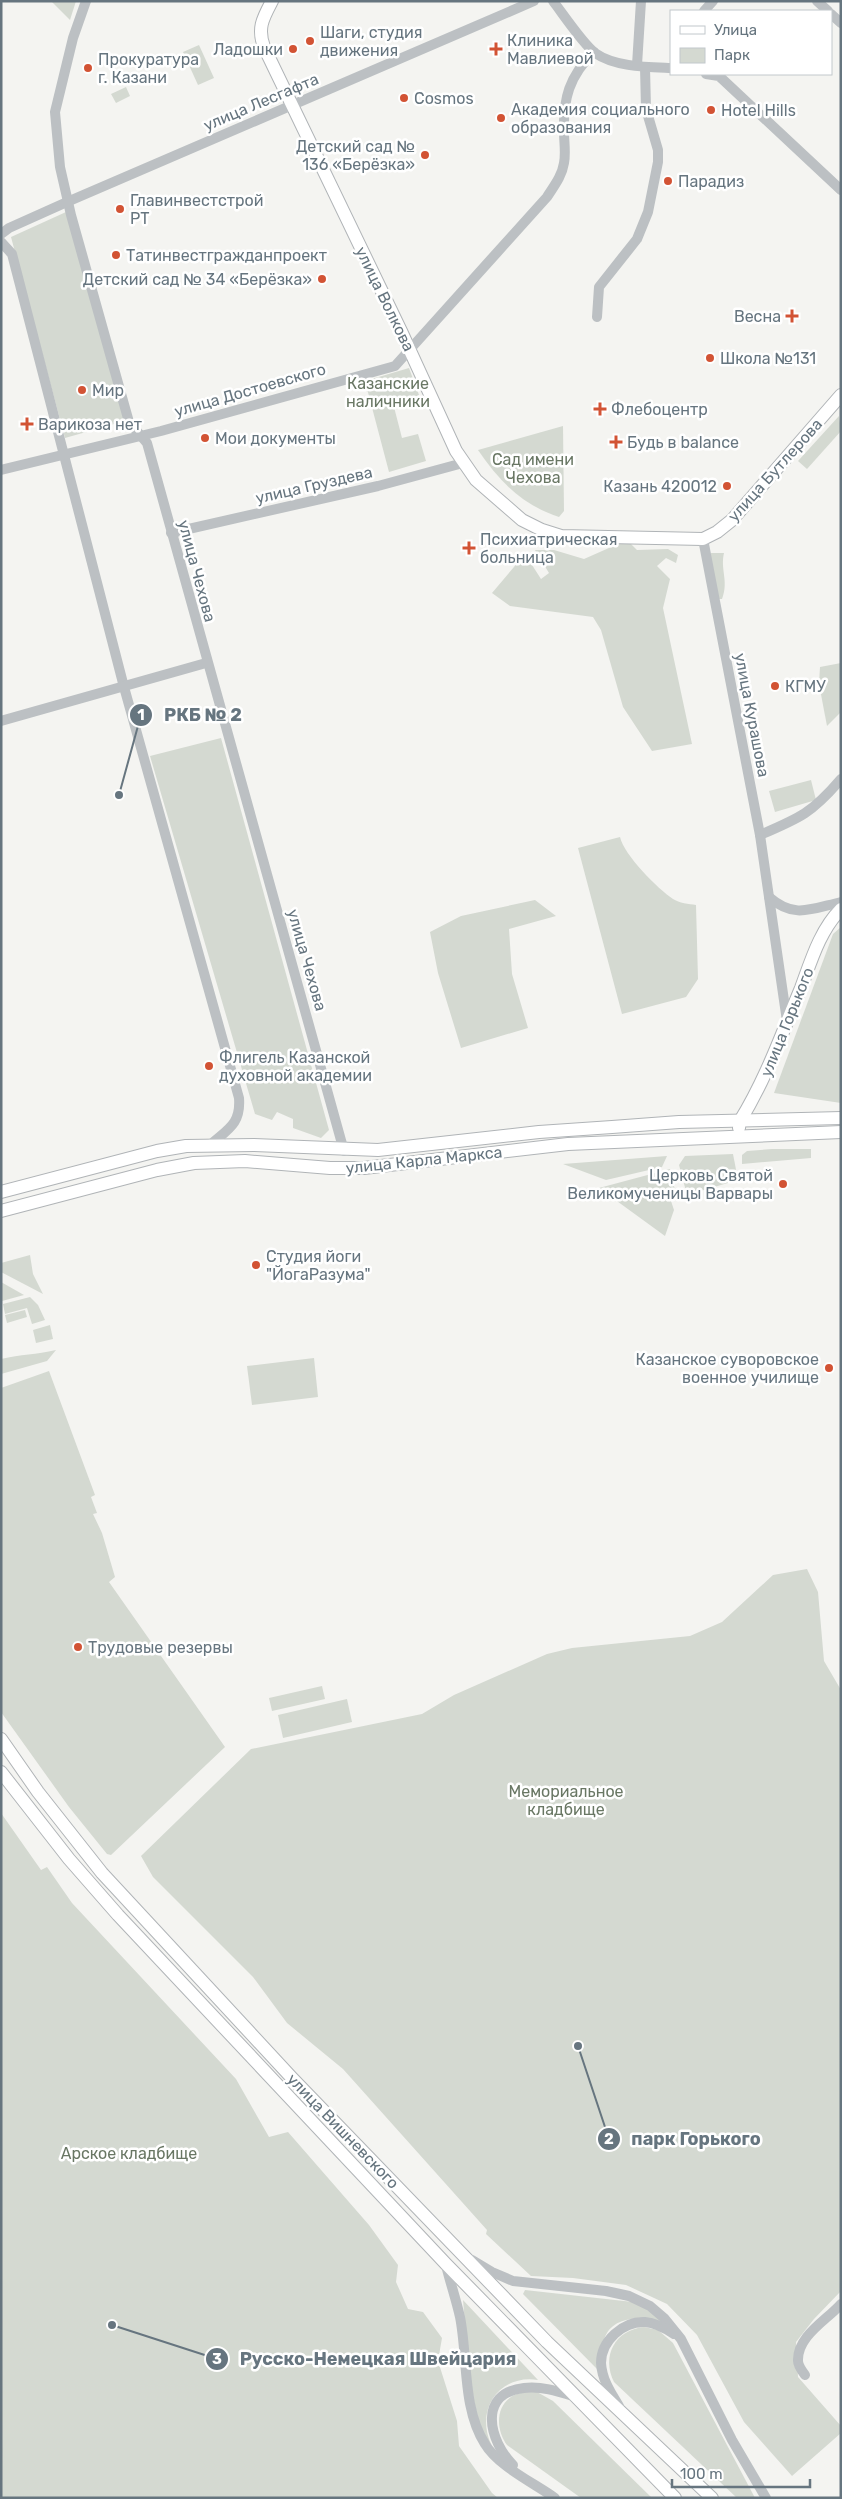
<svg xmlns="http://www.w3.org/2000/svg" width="842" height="2499" viewBox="0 0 842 2499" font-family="Rubik,sans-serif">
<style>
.green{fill:#d4d9d1}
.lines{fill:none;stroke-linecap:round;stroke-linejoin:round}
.major-casing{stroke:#b0b4b7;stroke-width:14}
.minor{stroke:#bcc0c3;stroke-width:10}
.major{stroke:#fff;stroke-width:12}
.poi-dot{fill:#d25334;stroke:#fff;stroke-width:2}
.labels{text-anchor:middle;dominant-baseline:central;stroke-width:5;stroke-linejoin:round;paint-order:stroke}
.poi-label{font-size:16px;fill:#66757f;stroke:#fff;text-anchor:start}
.street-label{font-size:16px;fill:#66757f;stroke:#fff}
.park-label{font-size:16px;fill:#697764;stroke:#fff}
.leader{fill:none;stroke:#66757f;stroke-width:2}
.callout-dot{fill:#66757f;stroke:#fff;stroke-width:2}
.mark-label{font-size:15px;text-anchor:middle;font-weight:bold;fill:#fff}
.callout-label{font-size:18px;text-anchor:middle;font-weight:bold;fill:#66757f;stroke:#fff;stroke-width:5;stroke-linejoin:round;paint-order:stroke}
</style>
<rect width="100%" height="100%" fill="#f4f4f1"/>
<!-- green -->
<g class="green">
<polygon points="51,1 76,1 70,20"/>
<polygon points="199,45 214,78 198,85 183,52"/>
<polygon points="126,87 130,96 116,103 111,94"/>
<polygon points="66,212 125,421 65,438 11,237"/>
<polygon points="409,368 419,395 394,407 402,438 418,434 426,461 389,472 365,381"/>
<polygon points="839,416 841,431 807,469 798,461"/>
<path d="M563,426L564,511L559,517C522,505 499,481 478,450Z"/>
<polygon points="627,540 637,550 668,549 678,555 676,563 666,558 657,566 670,579 663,608 692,744 652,751 623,707 601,630 593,617 510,606 492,593 525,554 541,579 549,573 535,550 554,550 584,559"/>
<path d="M711,553H724C720,570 729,581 722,599H711L707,576Z"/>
<polygon points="841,663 841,712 827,726 819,684 820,667"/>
<polygon points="221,738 329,1130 321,1138 293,1128 293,1119 277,1112 272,1120 255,1114 150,756"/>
<polygon points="811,780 816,800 775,812 769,791"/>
<path d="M620,837C624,855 658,889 673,899C679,903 689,904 696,905L698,979L686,997L622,1014L578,848Z"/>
<polygon points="535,900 556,916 509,929 512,974 528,1028 461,1048 438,973 430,932 461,916"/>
<polygon points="841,927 841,1103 774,1093 833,934"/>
<polygon points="772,1149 811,1149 811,1158 742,1164 742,1155 747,1151"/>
<polygon points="733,1154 738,1180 687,1195 679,1165 685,1156"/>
<polygon points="667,1156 662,1167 606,1180 563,1164"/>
<polygon points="670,1169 677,1199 671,1201 674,1210 665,1236 599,1188"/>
<polygon points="30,1255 33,1274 43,1294 1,1272 1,1263"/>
<polygon points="1,1282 24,1295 2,1301"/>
<polygon points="30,1297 38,1305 45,1320 32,1324 27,1308 5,1314 3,1304"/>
<polygon points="25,1310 27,1317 7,1323 5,1315"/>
<polygon points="50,1325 53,1339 36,1343 33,1330"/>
<path d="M56,1350L47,1361L1,1374V1359C21,1354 36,1355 56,1350Z"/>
<polygon points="314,1358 318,1397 252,1405 247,1366"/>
<polygon points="49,1371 95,1495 91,1497 97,1513 93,1514 102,1533 115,1577 109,1582 225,1747 111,1855 107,1854 69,1807 1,1712 1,1388"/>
<polygon points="807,1569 818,1592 824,1661 841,1690 841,2291 814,2319 796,2342 798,2377 841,2426 841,2433 792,2476 744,2422 697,2335 667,2304 626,2285 573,2278 531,2276 486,2234 487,2230 343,2069 287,2023 253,1977 153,1877 141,1856 251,1749 422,1714 454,1695 547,1654 572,1648 690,1636 722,1622 773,1575"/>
<polygon points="322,1686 325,1699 272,1711 269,1698"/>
<polygon points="347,1699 352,1722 283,1738 278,1715"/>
<polygon points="1,1813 41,1870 47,1867 72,1903 236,2079 269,2137 288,2132 369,2225 398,2265 396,2282 408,2309 423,2312 442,2338 438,2361 457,2421 459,2446 492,2493 498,2498 1,2498"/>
<path d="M525,2290L633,2302L646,2307L666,2324C647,2317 612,2313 604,2340C601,2350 601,2361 599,2371L523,2294Z"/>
<path d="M463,2300L538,2380C500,2374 475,2409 491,2444C470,2425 466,2331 463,2300Z"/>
<path d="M644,2327L658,2330L673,2343L755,2498H737L614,2382C601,2356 615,2330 644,2327Z"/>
<path d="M537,2392L553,2401L652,2498H581L507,2445C495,2429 495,2402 517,2394C523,2392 530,2392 537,2392Z"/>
</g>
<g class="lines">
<defs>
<g id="major">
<path d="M272,1C263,18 257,28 264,47L401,331L456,451L476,480L522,520L542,530L561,536L703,539L717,532L732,520L841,395"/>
<path d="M739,1128L740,1121C766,1079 782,1033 801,988C811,961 820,930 841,909"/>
<polyline points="1,1192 157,1151 186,1146 254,1145 378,1150 539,1132 612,1127 679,1122 841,1118"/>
<polyline points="1,1211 157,1170 194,1163 245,1161 330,1168 364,1168 568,1144 841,1132"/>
<polyline points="1,1739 38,1792 102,1873 292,2078 547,2342 712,2498"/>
<polyline points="1,1772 69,1859 118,1915 446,2264 675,2498"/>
</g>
</defs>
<!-- major casing -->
<use href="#major" class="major-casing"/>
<!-- minor -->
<g class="minor">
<polyline points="86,1 73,38 55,112 60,167 71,215 129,422 147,443 344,1151"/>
<path d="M553,1C563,14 583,44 595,53C615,67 647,67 671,68"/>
<polyline points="817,1 828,11"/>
<polyline points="704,11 713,1"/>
<polyline points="831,14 841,23"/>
<polyline points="637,65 641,1"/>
<polyline points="706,74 719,76 841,190"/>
<polyline points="1,234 9,228 67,202 534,1"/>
<path d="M1,242L12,254L124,687L239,1098C241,1124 228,1129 210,1145"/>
<polyline points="597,317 599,287 637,239 648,212 658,162 658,150 646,109 645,67"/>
<path d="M1,470L161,431L395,366L547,197C554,186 562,176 564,163C566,153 564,142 564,132C563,99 569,76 594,52"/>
<polyline points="171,533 378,486 463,463"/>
<polyline points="703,539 760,835 787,1021"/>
<polyline points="1,721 206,663"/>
<path d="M760,835C800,818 812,813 841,779"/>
<path d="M769,897C794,919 811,909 841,902"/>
<polyline points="472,2260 492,2272 513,2281 606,2291 629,2296 650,2306 664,2318 681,2339 732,2440 766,2498"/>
<path d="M446,2265C450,2282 456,2299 460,2317C468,2357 462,2408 485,2444C498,2466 534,2483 555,2498"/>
<path d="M805,2375C802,2371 798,2365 798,2361C797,2336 827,2320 841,2304"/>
<path d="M619,2406C611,2393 602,2380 601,2363C601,2341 623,2321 645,2322C656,2323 665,2328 674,2334"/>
<path d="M513,2465C489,2441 477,2393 524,2388C541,2386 557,2391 573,2396"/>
</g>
<!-- major -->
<use href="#major" class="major"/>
</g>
<!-- markers -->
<g class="poi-dot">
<circle cx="310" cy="41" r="5"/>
<circle cx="293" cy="49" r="5"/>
<path d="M493.5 41.5h5v5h5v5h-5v5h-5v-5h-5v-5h5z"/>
<circle cx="88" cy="68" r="5"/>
<circle cx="404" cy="98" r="5"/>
<circle cx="711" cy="110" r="5"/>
<circle cx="501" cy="118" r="5"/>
<circle cx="425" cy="155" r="5"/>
<circle cx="668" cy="181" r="5"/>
<circle cx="120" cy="209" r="5"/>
<circle cx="116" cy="255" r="5"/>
<circle cx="322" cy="279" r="5"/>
<path d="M789.5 308.5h5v5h5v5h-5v5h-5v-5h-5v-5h5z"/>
<circle cx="710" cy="358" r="5"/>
<circle cx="82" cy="390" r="5"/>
<path d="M597.5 401.5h5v5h5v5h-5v5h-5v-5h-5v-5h5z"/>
<path d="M24.5 416.5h5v5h5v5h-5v5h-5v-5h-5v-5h5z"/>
<circle cx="205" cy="438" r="5"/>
<path d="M613.5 434.5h5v5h5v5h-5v5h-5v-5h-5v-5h5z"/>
<circle cx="727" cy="486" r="5"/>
<path d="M466.5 540.5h5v5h5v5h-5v5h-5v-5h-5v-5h5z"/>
<circle cx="775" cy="686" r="5"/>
<circle cx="209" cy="1066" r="5"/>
<circle cx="783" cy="1184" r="5"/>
<circle cx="256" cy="1265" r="5"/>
<circle cx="829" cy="1368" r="5"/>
<circle cx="78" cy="1647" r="5"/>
</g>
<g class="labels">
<!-- poi labels -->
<g class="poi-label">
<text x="320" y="32">Шаги, студия<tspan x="320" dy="18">движения</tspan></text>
<text x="507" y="40">Клиника<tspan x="507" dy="18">Мавлиевой</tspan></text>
<text x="283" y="49" text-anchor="end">Ладошки</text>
<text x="98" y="59">Прокуратура<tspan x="98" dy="18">г. Казани</tspan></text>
<text x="414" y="98">Cosmos</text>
<text x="511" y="109">Академия социального<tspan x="511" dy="18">образования</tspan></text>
<text x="721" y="110">Hotel Hills</text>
<text x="415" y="146" text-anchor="end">Детский сад №<tspan x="415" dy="18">136 «Берёзка»</tspan></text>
<text x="678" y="181">Парадиз</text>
<text x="130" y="200">Главинвестстрой<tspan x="130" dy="18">РТ</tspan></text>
<text x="126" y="255">Татинвестгражданпроект</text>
<text x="312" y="279" text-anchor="end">Детский сад № 34 «Берёзка»</text>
<text x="781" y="316" text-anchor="end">Весна</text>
<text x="720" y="358">Школа №131</text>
<text x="92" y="390">Мир</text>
<text x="611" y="409">Флебоцентр</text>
<text x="38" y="424">Варикоза нет</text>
<text x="215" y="438">Мои документы</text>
<text x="627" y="442">Будь в balance</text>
<text x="717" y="486" text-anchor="end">Казань 420012</text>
<text x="480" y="539">Психиатрическая<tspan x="480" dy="18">больница</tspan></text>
<text x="785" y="686">КГМУ</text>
<text x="219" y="1057">Флигель Казанской<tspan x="219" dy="18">духовной академии</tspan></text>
<text x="773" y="1175" text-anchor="end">Церковь Святой<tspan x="773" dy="18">Великомученицы Варвары</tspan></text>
<text x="266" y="1256">Студия йоги<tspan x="266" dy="18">"ЙогаРазума"</tspan></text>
<text x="819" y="1359" text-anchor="end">Казанское суворовское<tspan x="819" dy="18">военное училище</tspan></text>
<text x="88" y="1647">Трудовые резервы</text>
</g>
<!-- street labels -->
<g class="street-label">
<text transform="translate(261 102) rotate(-23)">улица Лесгафта</text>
<text transform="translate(385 299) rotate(64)">улица Волкова</text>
<text transform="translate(250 390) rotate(-16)">улица Достоевского</text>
<text transform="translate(775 470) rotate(-48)">улица Бутлерова</text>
<text transform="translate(314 485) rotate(-13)">улица Груздева</text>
<text transform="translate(197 571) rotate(75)">улица Чехова</text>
<text transform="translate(752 715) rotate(79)">улица Курашова</text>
<text transform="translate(307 960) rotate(74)">улица Чехова</text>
<text transform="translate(787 1022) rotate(-68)">улица Горького</text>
<text transform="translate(424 1160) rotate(-6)">улица Карла Маркса</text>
<text transform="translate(343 2131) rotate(46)">улица Вишневского</text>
</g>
<!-- park labels -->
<g class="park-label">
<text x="388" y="383">Казанские<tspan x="388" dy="18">наличники</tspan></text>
<text x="533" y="459">Сад имени<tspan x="533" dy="18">Чехова</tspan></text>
<text x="566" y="1791">Мемориальное<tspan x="566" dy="18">кладбище</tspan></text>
<text x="129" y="2153">Арское кладбище</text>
</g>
</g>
<!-- callouts -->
<path class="leader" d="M119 795L141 715M578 2046L609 2139M112 2325L217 2359"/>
<g class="callout-dot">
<circle cx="119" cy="795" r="5"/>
<circle cx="578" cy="2046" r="5"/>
<circle cx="112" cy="2325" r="5"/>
<circle cx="141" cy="715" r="12"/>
<circle cx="609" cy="2139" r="12"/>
<circle cx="217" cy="2359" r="12"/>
</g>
<g class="mark-label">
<text x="141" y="720">1</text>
<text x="609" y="2144">2</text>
<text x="217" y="2364">3</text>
</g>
<g class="callout-label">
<text x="203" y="721">РКБ № 2</text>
<text x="696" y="2145">парк Горького</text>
<text x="378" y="2365">Русско-Немецкая Швейцария</text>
</g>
<!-- border -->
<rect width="842" height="2499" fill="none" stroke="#66757f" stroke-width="5"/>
<!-- legend -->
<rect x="670" y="10" width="162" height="65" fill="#ffffff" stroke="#c2c8cc"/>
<rect x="680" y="26" width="25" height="8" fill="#ffffff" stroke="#c2c8cc"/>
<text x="714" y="35" font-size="15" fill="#66757f">Улица</text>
<rect x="680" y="48" width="25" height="15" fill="#d4d9d1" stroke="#c2c8cc"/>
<text x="714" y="60" font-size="15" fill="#66757f">Парк</text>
<!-- scale -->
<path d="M672 2479v8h138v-8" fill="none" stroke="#66757f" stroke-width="2.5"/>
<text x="680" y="2479" font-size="15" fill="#66757f" stroke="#ffffff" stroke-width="4" paint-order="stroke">100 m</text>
</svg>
